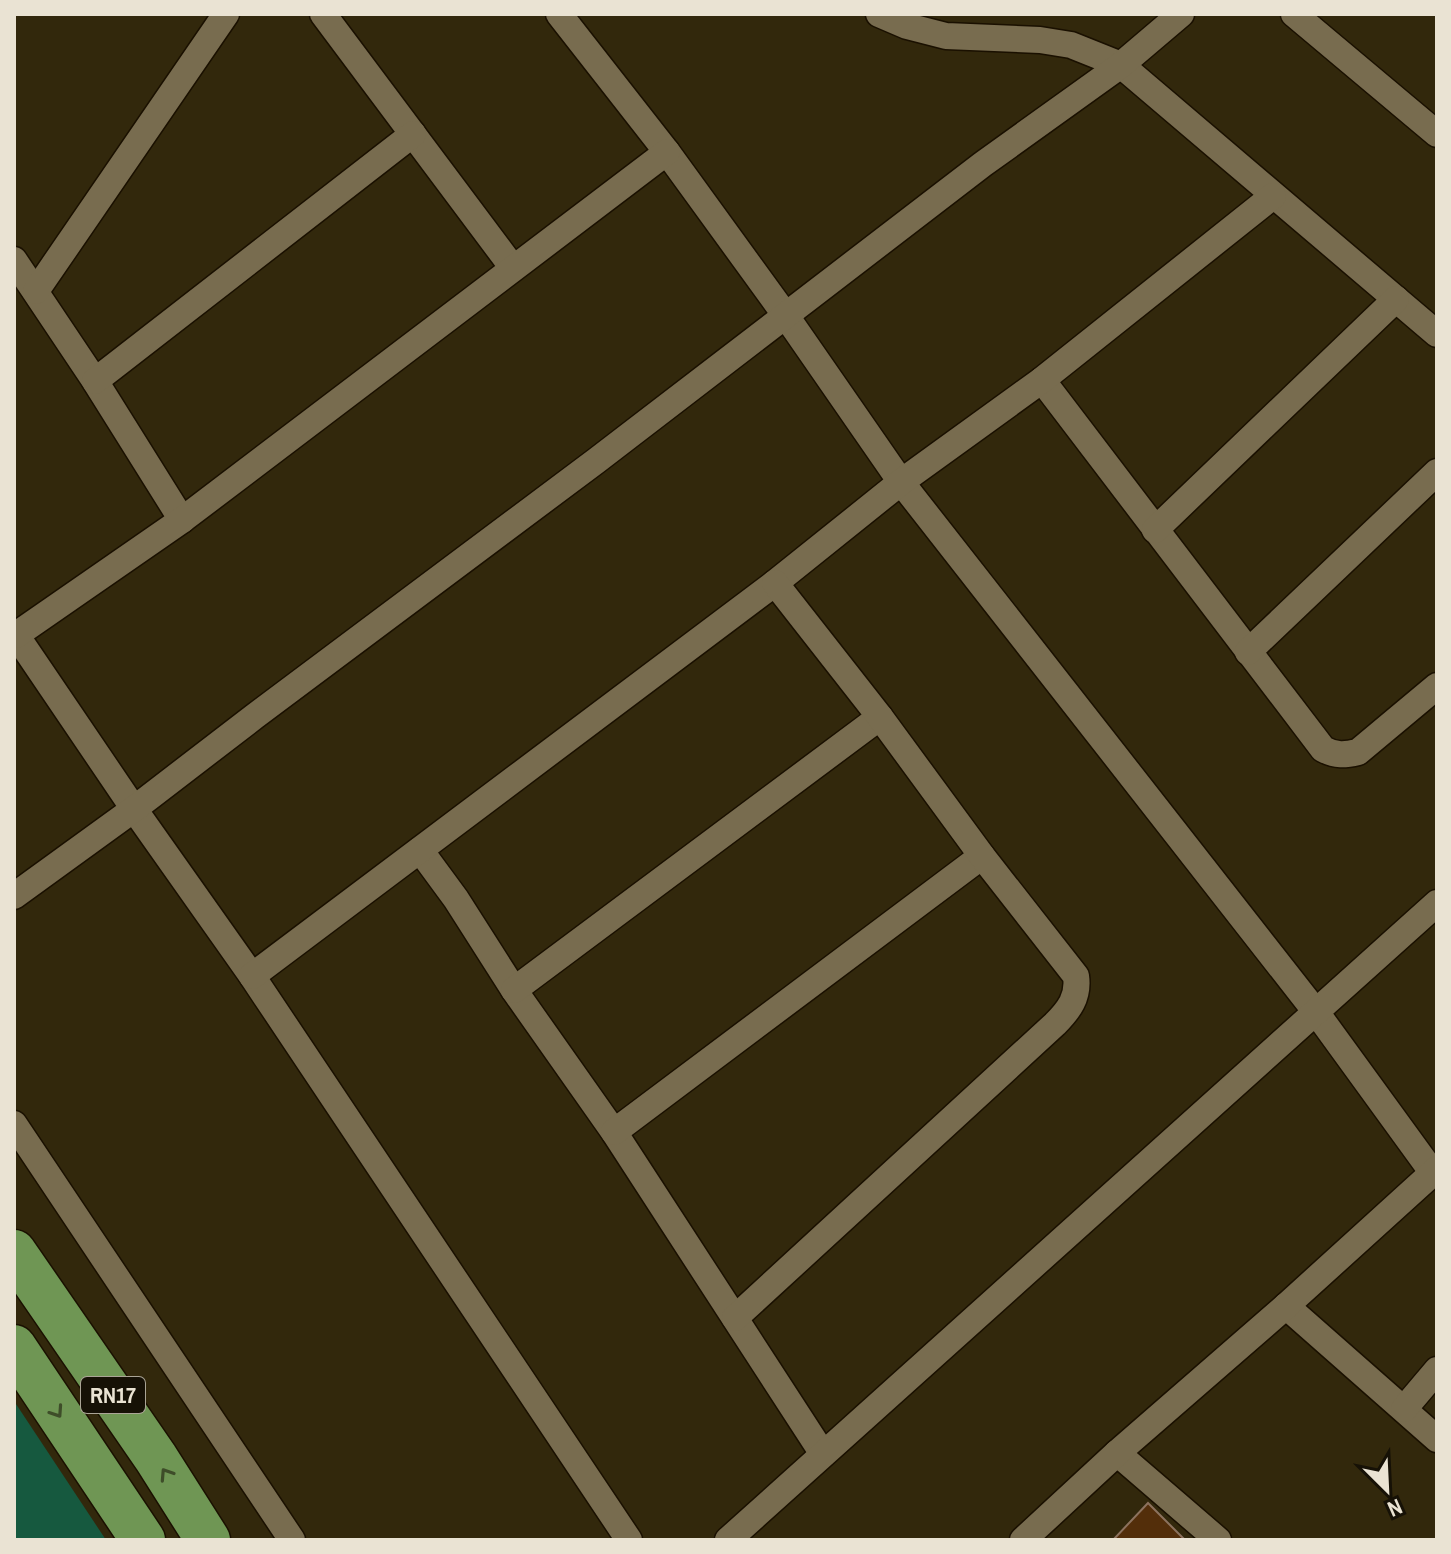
<svg xmlns="http://www.w3.org/2000/svg" width="1451" height="1554" viewBox="0 0 1451 1554" font-family="'Archivo Narrow',sans-serif">
<style>
.green{fill:#16593f}
.building{fill:#532e0a;stroke:#8c725e;stroke-width:2}
.lines{fill:none;stroke-linecap:round;stroke-linejoin:round}
.street-casing{stroke:#1a1000;stroke-width:29}
.highway-casing{stroke:#1a1000;stroke-width:47}
.street{stroke:#786c4f;stroke-width:26}
.highway{stroke:#6f9654;stroke-width:44}
.oneway{stroke:#3e4d29}
.labels{text-anchor:middle;dominant-baseline:central;stroke-width:6;stroke-linejoin:round;paint-order:stroke}
.shield{fill:#161106;stroke:#aaa496;stroke-width:2}
.shield-label{font-size:22px;font-weight:bold;fill:#eae3d3}
</style>
<rect width="100%" height="100%" fill="#32280c"/>
<!-- green -->
<polygon class="green" points="14,1401 106,1540 14,1540"/>
<!-- building -->
<polygon class="building" points="1148,1503 1185,1540 1113,1540"/>
<g class="lines">
<defs>
<g id="street">
<polyline points="323,14 513,268"/>
<polyline points="559,14 667,152 786,316 901,482 1316,1012 1433,1173"/>
<polyline points="879,14 907,26 946,36 1040,40 1071,45 1121,65 1437,334"/>
<polyline points="1294,14 1437,134"/>
<polyline points="14,260 95,381 182,520"/>
<polyline points="36,291 226,14"/>
<path d="M1042,380L1323,749C1336,756 1345,755 1358,752L1437,686"/>
<polyline points="95,381 413,134"/>
<polyline points="1155,530 1396,299"/>
<polyline points="14,632 134,809 252,976 629,1540"/>
<polyline points="16,635 182,520 667,152"/>
<polyline points="1248,652 1437,472"/>
<polyline points="420,850 456,899 514,990 614,1132 823,1454"/>
<polyline points="14,896 134,809 255,716 596,461 983,164 1121,65 1181,14"/>
<polyline points="252,976 775,583 901,482 1042,380 1273,196"/>
<polyline points="514,990 880,717"/>
<polyline points="14,1124 292,1540"/>
<polyline points="614,1132 982,856"/>
<polyline points="1286,1306 1437,1439"/>
<path d="M735,1318L1055,1024C1069,1010 1079,997 1076,976L982,856L880,717L775,583"/>
<polyline points="1404,1409 1437,1370"/>
<polyline points="1117,1453 1218,1540"/>
<polyline points="728,1540 1437,903"/>
<polyline points="1023,1540 1117,1453 1286,1306 1437,1169"/>
</g>
<g id="highway">
<polyline points="14,1252 156,1458 208,1540"/>
<polyline points="14,1347 143,1540"/>
</g>
</defs>
<!-- street casing -->
<use href="#street" class="street-casing"/>
<!-- highway casing -->
<use href="#highway" class="highway-casing"/>
<!-- street -->
<use href="#street" class="street"/>
<!-- highway -->
<use href="#highway" class="highway"/>
</g>
<!-- one-way arrows -->
<defs><path id="oneway-chevron" d="M-2-3.5L2.5 0L-2 3.5" fill="none" stroke-width="1.6" stroke-linecap="round" stroke-linejoin="round" transform="scale(2)"/></defs>
<g class="oneway">
<use href="#oneway-chevron" transform="translate(57 1412) rotate(56)"/>
<use href="#oneway-chevron" transform="translate(166 1474) rotate(-123)"/>
</g>
<g class="labels">
<!-- shield labels -->
<rect class="shield" x="81" y="1377" width="64" height="36" rx="6"/>
<g class="shield-label">
<text x="113" y="1395">RN17</text>
</g>
</g>
<!-- border -->
<rect width="1451" height="1554" fill="none" stroke="#eae3d3" stroke-width="32"/>
<!-- north arrow -->
<g transform="translate(1387 1490) rotate(156)" stroke="#161106" stroke-width="6" paint-order="stroke">
<path d="M0-6L14 30L0 20L-14 30Z" fill="#eae3d3"/>
<text y="-12" font-size="22" font-weight="bold" text-anchor="middle" fill="#eae3d3">N</text>
</g>
</svg>
